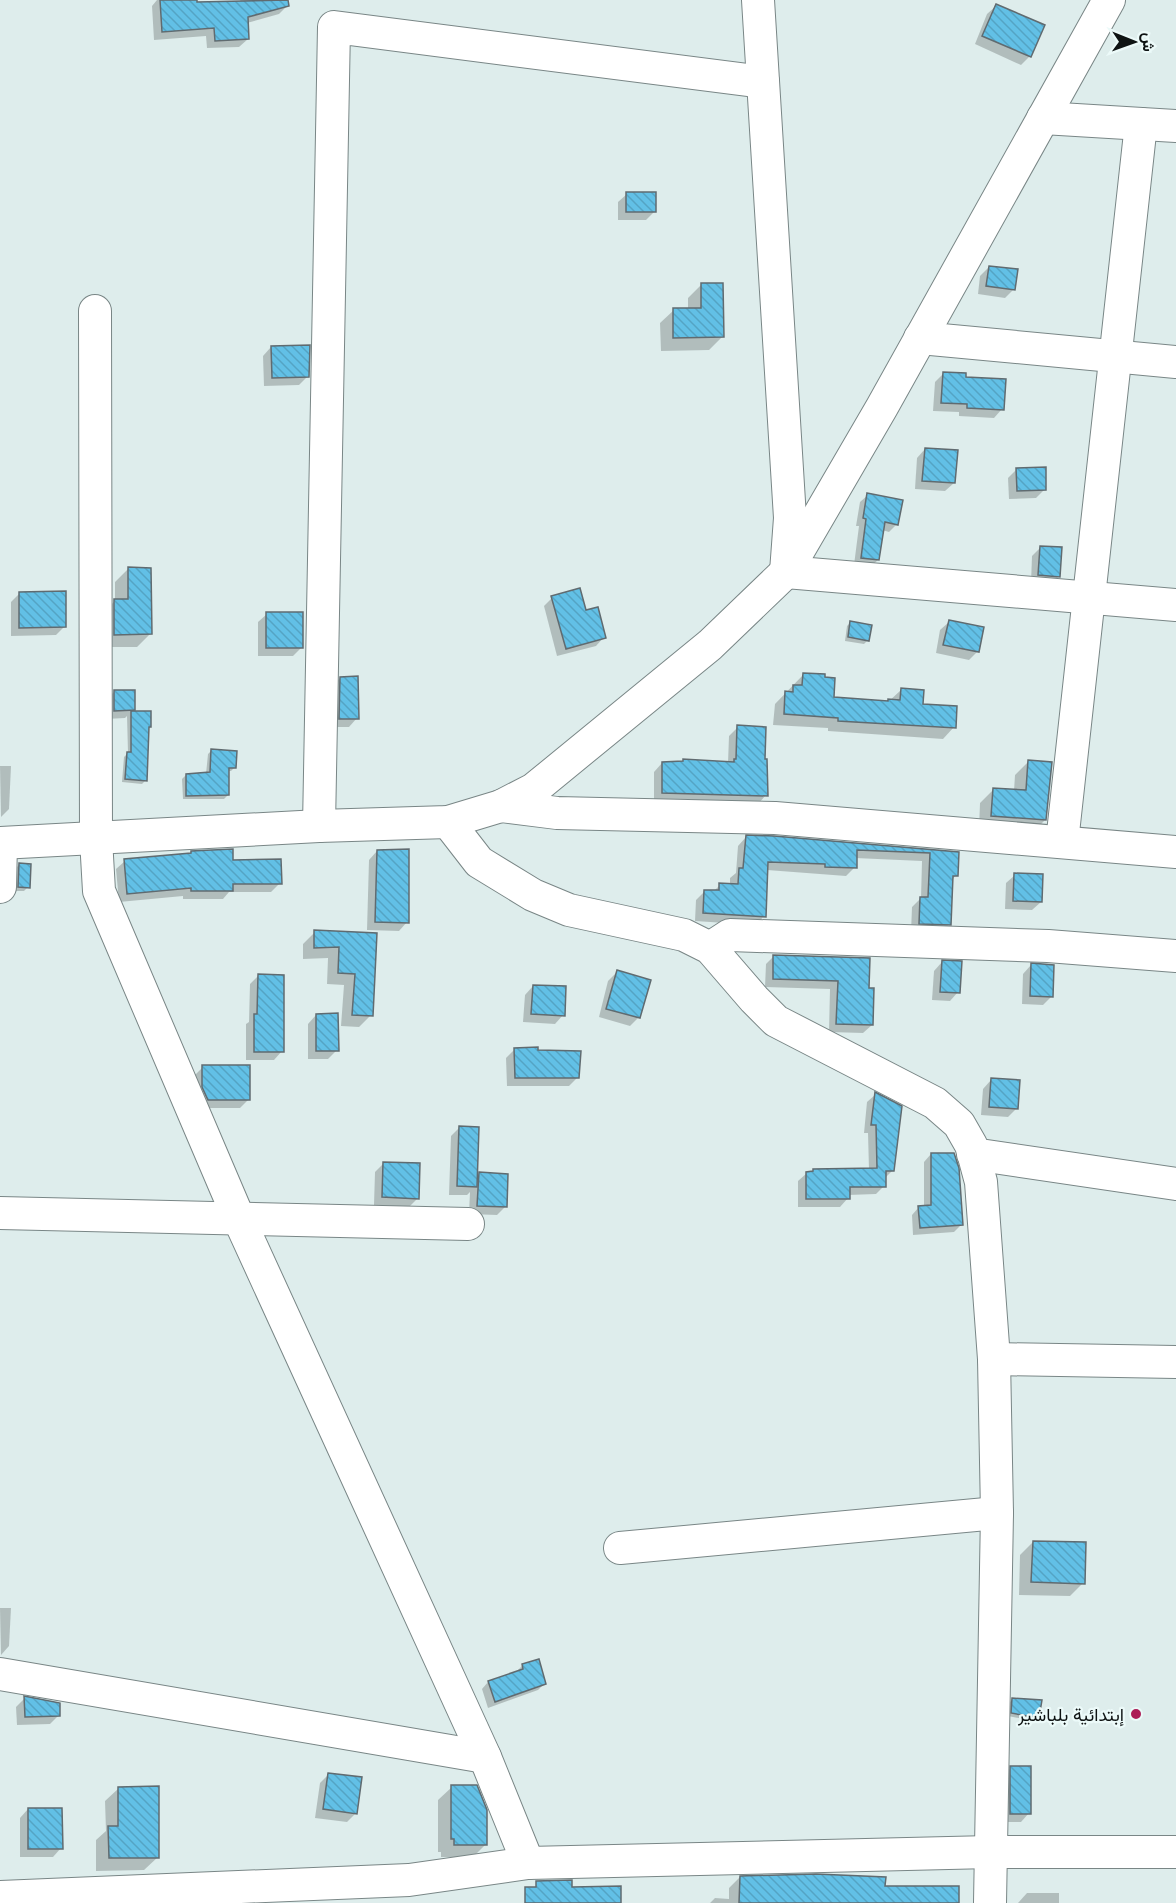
<svg xmlns="http://www.w3.org/2000/svg" width="1176" height="1903" viewBox="0 0 1176 1903" font-family="'Noto Sans',Vazirmatn,sans-serif">
<style>
.shadow{fill:#0003}
.building{fill:url(#building-back-hatch);stroke:#606b70;stroke-width:1.5}
.lines{fill:none;stroke-linecap:round;stroke-linejoin:round}
.minor-casing{stroke:#798686;stroke-width:34}
.minor{stroke:#fff;stroke-width:32}
.poi-dot{fill:#ac1c56;stroke:#ecfaf9;stroke-width:2}
.labels{text-anchor:middle;dominant-baseline:central;stroke-width:4.5;stroke-linejoin:round;paint-order:stroke}
.poi-label{font-size:18px;fill:#0e1313;stroke:#ecfaf9;text-anchor:end}
</style>
<defs>
<pattern id="building-back-hatch" width="6" height="6" patternUnits="userSpaceOnUse" patternTransform="scale(1.5)"><rect width="6" height="6" fill="#62c0e6"/><path d="M-1 5l2 2M0 0l6 6M5-1l2 2" fill="none" stroke="#54a4c4"/></pattern>
</defs>
<rect width="100%" height="100%" fill="#deedec"/>
<!-- shadow -->
<g class="shadow">
<polygon points="157,0 195,0 196,4 241,2 240,0 281,0 287,6 279,14 247,23 248,39 239,47 207,48 206,36 154,40 152,6"/>
<polygon points="996,6 1030,56 1021,65 975,44 987,14"/>
<polygon points="627,194 655,211 646,220 618,220 618,202"/>
<polygon points="989,267 1014,289 1005,298 978,294 980,276"/>
<polygon points="701,285 722,337 709,350 661,351 660,323 674,310 688,310 688,298"/>
<polygon points="271,347 308,376 299,385 264,386 263,356"/>
<polygon points="943,374 965,378 1002,409 994,418 959,416 959,412 933,411 935,382"/>
<polygon points="925,449 954,483 945,491 915,489 917,458"/>
<polygon points="1017,469 1044,490 1036,498 1009,499 1008,478"/>
<polygon points="868,495 897,524 889,532 882,530 878,560 870,567 854,565 859,526 856,526 860,502"/>
<polygon points="1041,547 1059,576 1050,585 1031,583 1032,556"/>
<polygon points="128,569 150,634 137,647 101,647 101,614 115,601 115,582"/>
<polygon points="19,594 64,627 56,635 11,636 11,602"/>
<polygon points="552,598 585,612 604,637 596,646 557,656 544,606"/>
<polygon points="267,614 302,647 293,656 258,656 258,622"/>
<polygon points="851,622 868,640 864,644 845,641 847,626"/>
<polygon points="949,622 978,651 969,660 936,653 940,630"/>
<polygon points="803,675 832,699 887,703 901,690 954,727 943,739 828,731 828,728 773,725 775,704"/>
<polygon points="340,678 357,718 349,727 331,727 332,687"/>
<polygon points="114,692 134,710 131,713 150,712 150,727 147,730 146,780 142,784 122,782 124,757 128,753 127,716 125,718 106,719 106,700"/>
<polygon points="738,727 763,760 766,795 758,804 654,801 654,772 662,763 728,763 729,736"/>
<polygon points="211,751 235,767 231,771 228,771 228,795 224,799 183,799 182,779 186,775 206,774 208,754"/>
<polygon points="1028,762 1045,820 1032,833 979,829 980,803 993,790 1014,791 1015,775"/>
<polygon points="0,766 11,766 9,809 1,817"/>
<polygon points="746,837 957,853 956,875 952,880 949,924 941,933 911,932 912,907 921,898 922,861 855,858 855,867 846,876 767,870 764,916 756,925 695,921 696,900 705,891 713,892 720,885 730,885 730,878 736,873 738,846"/>
<polygon points="377,851 407,922 399,931 367,930 369,860"/>
<polygon points="191,852 231,861 280,883 271,892 229,892 223,899 183,899 183,896 119,902 116,869 125,861 189,854"/>
<polygon points="19,865 28,887 24,891 15,891 15,869"/>
<polygon points="1015,875 1041,902 1032,910 1005,909 1006,883"/>
<polygon points="315,932 375,935 371,1015 359,1027 341,1026 344,985 327,984 328,958 303,959 303,944"/>
<polygon points="774,956 867,990 872,1025 863,1033 829,1032 830,989 765,987 766,964"/>
<polygon points="942,962 958,992 950,1001 932,1000 934,971"/>
<polygon points="1031,965 1052,996 1043,1005 1022,1004 1023,974"/>
<polygon points="617,972 639,1017 630,1026 599,1017 608,981"/>
<polygon points="259,975 282,1051 274,1060 246,1060 246,1024 249,1022 250,984"/>
<polygon points="533,986 563,1015 555,1024 523,1022 525,995"/>
<polygon points="316,1015 337,1050 328,1059 308,1059 308,1024"/>
<polygon points="515,1049 537,1052 578,1077 569,1086 507,1086 506,1058"/>
<polygon points="203,1067 248,1100 240,1108 199,1108 194,1076"/>
<polygon points="991,1080 1017,1108 1008,1117 981,1115 983,1089"/>
<polygon points="876,1094 892,1171 884,1179 884,1186 876,1194 848,1195 848,1198 840,1207 798,1207 798,1181 807,1173 811,1173 814,1170 869,1170 868,1133 864,1133 867,1102"/>
<polygon points="459,1128 476,1177 479,1174 505,1207 497,1215 469,1214 470,1192 467,1195 449,1195 451,1136"/>
<polygon points="931,1154 962,1224 954,1232 913,1235 912,1215 919,1207 924,1207 924,1162"/>
<polygon points="384,1163 418,1198 409,1207 374,1205 375,1172"/>
<polygon points="1033,1542 1083,1583 1070,1596 1019,1595 1020,1555"/>
<polygon points="0,1608 11,1608 9,1646 1,1655"/>
<polygon points="523,1665 545,1683 538,1690 488,1708 482,1689 488,1682 515,1673"/>
<polygon points="25,1698 59,1715 50,1724 17,1725 16,1707"/>
<polygon points="1012,1700 1037,1717 1034,1721 1008,1716 1008,1704"/>
<polygon points="1011,1768 1029,1813 1021,1822 1002,1822 1002,1777"/>
<polygon points="328,1775 356,1813 347,1822 315,1818 320,1783"/>
<polygon points="452,1787 486,1844 473,1857 441,1857 441,1852 438,1852 438,1800"/>
<polygon points="119,1788 158,1857 144,1870 96,1871 96,1840 106,1831 105,1801"/>
<polygon points="28,1809 61,1848 53,1857 20,1857 20,1818"/>
<polygon points="740,1877 884,1888 957,1903 710,1903 715,1898 729,1899 729,1888"/>
<polygon points="1027,1893 1059,1893 1059,1903 1018,1903"/>
</g>
<!-- building -->
<g class="building">
<polygon points="160,0 197,0 197,2 288,0 289,6 248,17 249,39 215,41 214,28 162,32"/>
<polygon points="996,4 1045,25 1031,57 982,36"/>
<rect x="626" y="192" width="30" height="20"/>
<polygon points="989,266 1018,269 1015,290 986,286"/>
<polygon points="701,283 723,283 724,337 673,338 673,308 701,308"/>
<polygon points="310,345 309,377 272,378 271,346"/>
<polygon points="943,372 966,373 966,377 1006,379 1004,410 967,408 967,404 941,403"/>
<polygon points="925,448 958,450 955,483 922,481"/>
<polygon points="1046,467 1046,490 1017,491 1016,468"/>
<polygon points="867,493 903,500 898,525 885,522 879,560 861,558 866,519 863,518"/>
<polygon points="1040,546 1062,547 1060,577 1038,575"/>
<polygon points="128,567 151,568 152,634 114,635 114,599 128,599"/>
<polygon points="580,588 586,610 598,607 606,638 566,649 551,596"/>
<polygon points="66,591 66,627 19,628 19,592"/>
<rect x="266" y="612" width="37" height="36"/>
<polygon points="949,620 984,627 979,652 943,645"/>
<polygon points="850,621 872,625 869,641 848,637"/>
<polygon points="803,673 825,674 825,677 835,678 834,697 888,701 888,699 900,700 901,688 924,690 923,704 957,706 956,728 838,721 838,718 784,714 785,691 793,692 793,685 802,685"/>
<polygon points="358,676 359,719 339,719 340,677"/>
<polygon points="114,690 135,690 135,710 114,711"/>
<polygon points="131,711 151,711 151,727 149,727 147,781 125,779 127,752 131,752"/>
<polygon points="737,725 766,727 765,759 767,759 768,796 662,793 662,762 683,761 683,759 734,762 734,759 736,759"/>
<polygon points="211,749 237,751 236,768 229,768 229,795 186,796 186,774 210,772"/>
<polygon points="1028,760 1052,762 1046,820 991,816 993,788 1026,790"/>
<polygon points="746,835 774,836 959,852 958,876 953,876 951,925 919,924 920,897 928,897 930,853 857,850 857,868 825,867 825,864 768,862 766,917 703,913 704,890 719,890 719,883 738,884 739,868 743,868"/>
<polygon points="233,849 233,860 281,859 282,884 233,884 233,891 191,891 191,888 127,894 124,859 191,853 191,851"/>
<polygon points="409,849 409,923 375,922 377,850"/>
<polygon points="19,863 31,864 30,888 18,887"/>
<polygon points="1014,873 1043,874 1042,902 1013,901"/>
<polygon points="314,930 377,933 373,1016 352,1015 355,974 338,973 339,947 314,948"/>
<polygon points="773,955 870,958 869,988 874,988 873,1025 836,1024 838,981 773,979"/>
<polygon points="942,960 962,961 960,993 940,992"/>
<polygon points="1031,963 1054,965 1053,997 1030,996"/>
<polygon points="617,970 651,980 640,1018 606,1009"/>
<polygon points="258,974 284,975 284,1052 254,1052 254,1014 257,1014"/>
<polygon points="533,985 566,986 565,1016 531,1014"/>
<polygon points="338,1013 339,1051 316,1051 316,1014"/>
<polygon points="538,1047 538,1050 581,1051 579,1078 515,1078 514,1048"/>
<polygon points="202,1065 250,1065 250,1100 208,1100 202,1087"/>
<polygon points="991,1078 1020,1080 1018,1109 989,1107"/>
<polygon points="875,1092 902,1106 894,1171 886,1171 886,1187 850,1187 850,1199 806,1199 806,1172 813,1171 813,1169 877,1168 876,1125 871,1125"/>
<polygon points="459,1126 479,1127 477,1187 457,1186"/>
<polygon points="931,1153 954,1153 959,1168 963,1225 920,1228 918,1206 931,1205"/>
<polygon points="383,1162 420,1163 419,1199 382,1197"/>
<polygon points="479,1172 508,1174 507,1207 477,1206"/>
<polygon points="1033,1541 1086,1542 1085,1584 1031,1582"/>
<polygon points="539,1659 546,1684 495,1702 488,1681 523,1669 522,1664"/>
<polygon points="24,1696 60,1703 60,1716 25,1717"/>
<polygon points="1012,1698 1042,1700 1039,1718 1011,1713"/>
<rect x="1010" y="1766" width="21" height="48"/>
<polygon points="328,1773 362,1777 357,1814 323,1809"/>
<polygon points="451,1785 477,1785 487,1810 487,1845 454,1845 454,1839 451,1839"/>
<polygon points="159,1786 159,1858 109,1858 108,1826 118,1826 118,1787"/>
<polygon points="28,1808 62,1808 63,1849 28,1849"/>
<polygon points="816,1874 886,1877 885,1886 959,1886 959,1903 739,1903 740,1876"/>
<polygon points="572,1880 572,1887 621,1886 621,1903 525,1903 525,1887 536,1887 536,1881"/>
</g>
<g class="lines">
<defs>
<g id="minor">
<polyline points="758,0 790,518 786,572 1176,605"/>
<polyline points="1043,118 1176,126"/>
<polyline points="95,311 96,839 99,891 239,1219 485,1757 528,1863"/>
<polyline points="920,338 1176,362"/>
<polyline points="501,806 557,813 775,818 1176,852"/>
<polyline points="448,822 479,862 533,895 569,910 684,935 710,948 754,999 776,1021 935,1103 959,1124 971,1145 981,1182 994,1359 997,1513 990,1903"/>
<polyline points="319,826 334,27 763,82"/>
<polyline points="1062,842 1141,124"/>
<polyline points="0,843 319,826 448,822 501,806 534,789 710,645 786,572 882,407 1109,0"/>
<polyline points="0,887 1,843"/>
<polyline points="710,948 730,935 1048,946 1176,956"/>
<polyline points="973,1154 1176,1184"/>
<polyline points="0,1213 468,1224"/>
<polyline points="994,1359 1176,1362"/>
<polyline points="620,1548 997,1513"/>
<polyline points="0,1674 485,1757"/>
<polyline points="0,1897 409,1880 528,1863 990,1852 1176,1852"/>
</g>
</defs>
<!-- minor casing -->
<use href="#minor" class="minor-casing"/>
<!-- minor -->
<use href="#minor" class="minor"/>
</g>
<!-- markers -->
<circle class="poi-dot" cx="1136" cy="1714" r="6"/>
<g class="labels">
<!-- poi labels -->
<g class="poi-label">
<text x="1124" y="1714">إبتدائية بلباشير</text>
</g>
</g>
<!-- north arrow -->
<g transform="translate(1134 42) rotate(91)" stroke="#ecfaf9" stroke-width="4.5" paint-order="stroke">
<path d="M0-4.5L10 22L0 15L-10 22Z" fill="#0e1313"/>
<text y="-9" font-size="16" font-weight="bold" text-anchor="middle" fill="#0e1313">ش</text>
</g>
</svg>
